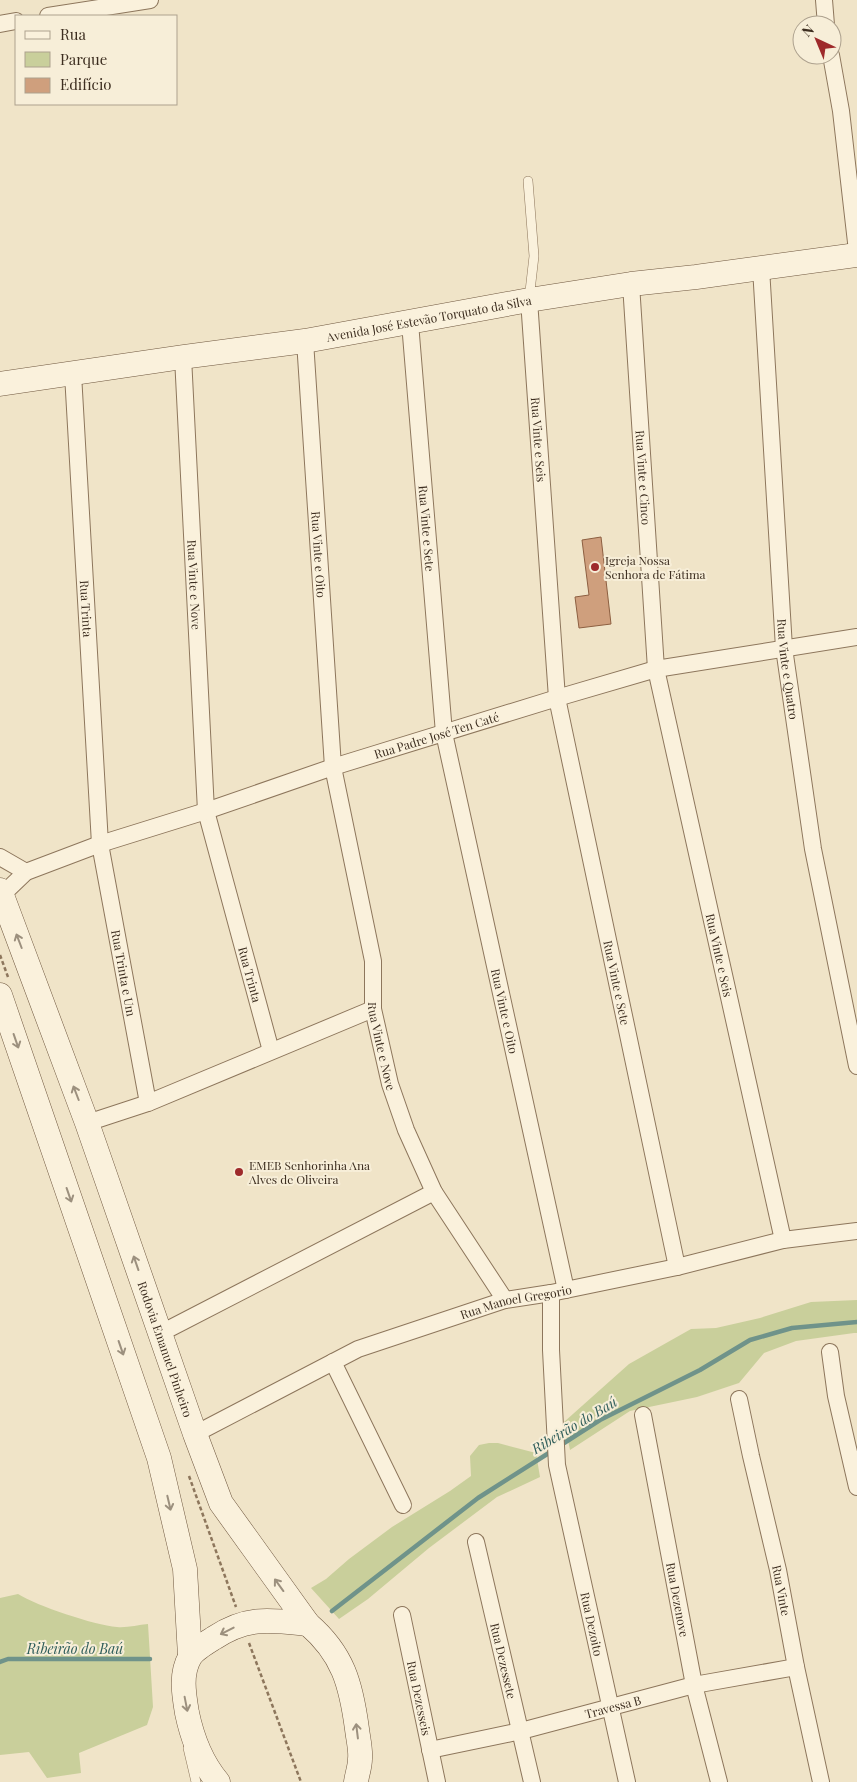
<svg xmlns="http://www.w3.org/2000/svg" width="857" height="1782" viewBox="0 0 857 1782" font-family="'Playfair Display',serif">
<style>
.green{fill:#c9cf9b}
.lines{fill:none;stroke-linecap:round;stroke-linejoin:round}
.stream{stroke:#6f938a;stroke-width:4.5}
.building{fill:#cf9f7d;stroke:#8d5f41}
.service-casing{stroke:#8d765c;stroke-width:10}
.minor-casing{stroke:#8d765c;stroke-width:18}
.secondary-casing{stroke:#6f573f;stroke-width:25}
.path{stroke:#8d765c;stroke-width:2.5;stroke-dasharray:4 2.5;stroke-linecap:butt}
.service{stroke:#faf1dc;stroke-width:9}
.minor{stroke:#faf1dc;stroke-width:16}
.secondary{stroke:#faf1dc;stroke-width:24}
.oneway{stroke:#9c907e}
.poi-dot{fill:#9e2a2b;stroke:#f7eed8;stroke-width:2}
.labels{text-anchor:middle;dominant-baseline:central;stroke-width:4;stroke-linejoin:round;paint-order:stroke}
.street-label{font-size:12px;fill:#3d2e20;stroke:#f7eed8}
.poi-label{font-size:12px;fill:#3d2e20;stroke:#f7eed8;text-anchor:start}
.water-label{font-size:14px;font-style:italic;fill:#2f5d5a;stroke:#f7eed8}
</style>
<rect width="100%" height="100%" fill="#f0e4c8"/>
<!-- green -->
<g class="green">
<polygon points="857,1300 857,1333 854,1333 796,1341 764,1353 739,1383 697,1397 630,1411 570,1450 564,1422 629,1364 691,1329 716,1328 760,1318 811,1302"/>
<polygon points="489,1443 498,1443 536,1453 540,1477 497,1497 429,1548 368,1599 339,1619 311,1588 326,1579 349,1559 392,1527 450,1491 471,1476 470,1456 479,1445"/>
<path d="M18,1594C37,1606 94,1625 117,1627C126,1628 138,1625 148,1624L153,1707L147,1725L79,1753L81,1773L47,1778L29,1752L0,1755V1598Z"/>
</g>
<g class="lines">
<!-- stream -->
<g class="stream">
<polyline points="561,1445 600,1420 700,1370 750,1340 792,1328 857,1322"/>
<polyline points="332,1611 478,1498 552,1451"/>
<polyline points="0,1662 8,1659 150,1659"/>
</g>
</g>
<!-- building -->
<polygon class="building" points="601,537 611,624 579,628 575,597 589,595 582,540"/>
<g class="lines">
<defs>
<g id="service">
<polyline points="528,181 534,256 529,300"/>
<polyline points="188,1748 196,1782"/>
</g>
<g id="minor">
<polyline points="824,0 826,25"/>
<polyline points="48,16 150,0"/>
<polyline points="0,24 16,21"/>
<polyline points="831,55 841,111 857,251"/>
<path id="s1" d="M761,268L784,648L813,849L857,1066"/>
<path id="s2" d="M631,284L656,669L783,1240"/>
<path id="s3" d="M529,300L557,698L677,1267"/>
<path id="s4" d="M410,323L444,733L566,1290"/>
<path id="s5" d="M305,341L333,767L373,961V1009L390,1084L406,1130L434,1192L505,1300"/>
<path id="s6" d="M183,357L206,811L271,1051"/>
<path id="s7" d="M73,374L100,844L148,1103"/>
<polyline points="0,857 26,872"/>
<path id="s8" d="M2,895L26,872L100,844L206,811L333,767L557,698L656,669L857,637"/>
<polyline points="87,1123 148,1103 373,1009"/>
<path id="s9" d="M551,1293V1350L557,1465L627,1782"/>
<polyline points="161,1333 434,1192"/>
<polyline points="830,1352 836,1396 857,1487"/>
<polyline points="333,1362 403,1505"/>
<path id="s10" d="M739,1399L751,1456L778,1570L796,1667L821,1782"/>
<path id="s11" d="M643,1415L694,1685L719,1782"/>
<path id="s12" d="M195,1434L358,1349L505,1300L551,1293L677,1267L783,1240L857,1231"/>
<path id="s13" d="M476,1542L532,1782"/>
<path id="s14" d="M402,1615L437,1782"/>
<path id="s15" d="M430,1750L521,1731L694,1685L796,1667"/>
</g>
<g id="secondary">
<path id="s16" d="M0,384L183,357L305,341L529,300L631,284L696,277L857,255"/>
<path id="s17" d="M0,890L87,1123L195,1434L221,1503L308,1624C343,1654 351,1684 357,1729C358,1738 361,1750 360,1759C360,1767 357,1774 356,1782"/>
<polyline points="0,995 159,1458 185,1569 190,1656"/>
<path d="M218,1782C202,1763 192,1737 187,1713C184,1695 180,1674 190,1657C194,1650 206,1643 214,1638C247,1616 270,1620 308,1624"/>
</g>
</defs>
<!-- service casing -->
<use href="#service" class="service-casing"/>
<!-- minor casing -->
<use href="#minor" class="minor-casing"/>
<!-- secondary casing -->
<use href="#secondary" class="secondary-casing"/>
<!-- path -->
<g class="path">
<polyline points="0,955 8,977"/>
<polyline points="189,1476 236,1607"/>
<polyline points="249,1643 301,1782"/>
</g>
<!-- service -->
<use href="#service" class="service"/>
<!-- minor -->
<use href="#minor" class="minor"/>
<!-- secondary -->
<use href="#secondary" class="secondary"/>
</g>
<!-- one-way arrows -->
<defs><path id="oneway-shaft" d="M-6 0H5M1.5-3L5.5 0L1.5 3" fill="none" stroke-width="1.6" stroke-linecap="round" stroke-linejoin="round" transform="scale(1.25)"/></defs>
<g class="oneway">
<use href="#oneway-shaft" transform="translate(19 941) rotate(-111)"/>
<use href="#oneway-shaft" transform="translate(16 1041) rotate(71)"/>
<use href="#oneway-shaft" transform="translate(76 1093) rotate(-111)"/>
<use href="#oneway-shaft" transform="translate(69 1195) rotate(71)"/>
<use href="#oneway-shaft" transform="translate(136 1263) rotate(-109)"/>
<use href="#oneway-shaft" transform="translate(121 1348) rotate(71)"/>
<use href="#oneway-shaft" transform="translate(169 1503) rotate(77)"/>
<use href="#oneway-shaft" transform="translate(279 1585) rotate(-126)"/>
<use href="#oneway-shaft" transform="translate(227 1631) rotate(153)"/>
<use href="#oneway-shaft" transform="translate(186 1704) rotate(79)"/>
<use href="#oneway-shaft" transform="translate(357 1731) rotate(-97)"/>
</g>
<!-- markers -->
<g class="poi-dot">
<circle cx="595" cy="567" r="5"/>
<circle cx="239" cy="1172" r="5"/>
</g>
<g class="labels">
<!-- street labels -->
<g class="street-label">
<text stroke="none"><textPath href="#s16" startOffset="434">Avenida José Estevão Torquato da Silva</textPath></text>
<text stroke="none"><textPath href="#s3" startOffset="140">Rua Vinte e Seis</textPath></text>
<text stroke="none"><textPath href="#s2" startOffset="194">Rua Vinte e Cinco</textPath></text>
<text stroke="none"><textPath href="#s4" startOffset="206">Rua Vinte e Sete</textPath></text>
<text stroke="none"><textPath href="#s5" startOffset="214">Rua Vinte e Oito</textPath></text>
<text stroke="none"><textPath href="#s6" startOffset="228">Rua Vinte e Nove</textPath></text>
<text stroke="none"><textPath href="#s7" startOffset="235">Rua Trinta</textPath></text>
<text stroke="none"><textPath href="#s1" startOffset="402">Rua Vinte e Quatro</textPath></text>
<text stroke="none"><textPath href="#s8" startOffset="466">Rua Padre José Ten Caté</textPath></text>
<text stroke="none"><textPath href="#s2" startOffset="679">Rua Vinte e Seis</textPath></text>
<text stroke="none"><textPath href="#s7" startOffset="602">Rua Trinta e Um</textPath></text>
<text stroke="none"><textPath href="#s6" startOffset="624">Rua Trinta</textPath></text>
<text stroke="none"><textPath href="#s3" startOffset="690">Rua Vinte e Sete</textPath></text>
<text stroke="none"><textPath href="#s4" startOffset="696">Rua Vinte e Oito</textPath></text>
<text stroke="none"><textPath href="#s5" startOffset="711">Rua Vinte e Nove</textPath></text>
<text stroke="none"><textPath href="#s12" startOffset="349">Rua Manoel Gregorio</textPath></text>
<text stroke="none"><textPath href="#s17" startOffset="488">Rodovia Emanuel Pinheiro</textPath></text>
<text stroke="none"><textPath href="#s10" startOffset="196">Rua Vinte</textPath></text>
<text stroke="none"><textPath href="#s11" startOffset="188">Rua Dezenove</textPath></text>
<text stroke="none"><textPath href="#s9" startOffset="335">Rua Dezoito</textPath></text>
<text stroke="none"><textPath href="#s13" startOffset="122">Rua Dezessete</textPath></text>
<text stroke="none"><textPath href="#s14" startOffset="85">Rua Dezesseis</textPath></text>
<text stroke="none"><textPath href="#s15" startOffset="188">Travessa B</textPath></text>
</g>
<!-- poi labels -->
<g class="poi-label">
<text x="605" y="560">Igreja Nossa<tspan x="605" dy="14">Senhora de Fátima</tspan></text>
<text x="249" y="1165">EMEB Senhorinha Ana<tspan x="249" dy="14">Alves de Oliveira</tspan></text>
</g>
<!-- water labels -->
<g class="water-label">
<text transform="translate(574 1425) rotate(-31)">Ribeirão do Baú</text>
<text x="75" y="1648">Ribeirão do Baú</text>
</g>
</g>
<!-- legend -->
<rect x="15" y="15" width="162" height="90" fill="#f7eed8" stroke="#ada18e"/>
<rect x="25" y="31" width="25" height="8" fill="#faf1dc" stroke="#ada18e"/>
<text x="60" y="40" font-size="15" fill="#3d2e20">Rua</text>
<rect x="25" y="52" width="25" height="15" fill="#c9cf9b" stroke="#ada18e"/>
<text x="60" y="65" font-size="15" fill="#3d2e20">Parque</text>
<rect x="25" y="78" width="25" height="15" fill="#cf9f7d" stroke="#ada18e"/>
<text x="60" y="90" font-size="15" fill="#3d2e20">Edifício</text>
<!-- north arrow -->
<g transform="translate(817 40) rotate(316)"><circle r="24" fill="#f7eed8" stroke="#ada18e"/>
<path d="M0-4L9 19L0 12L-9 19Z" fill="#9e2a2b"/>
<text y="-8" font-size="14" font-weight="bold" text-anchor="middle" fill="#3d2e20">N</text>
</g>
</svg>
